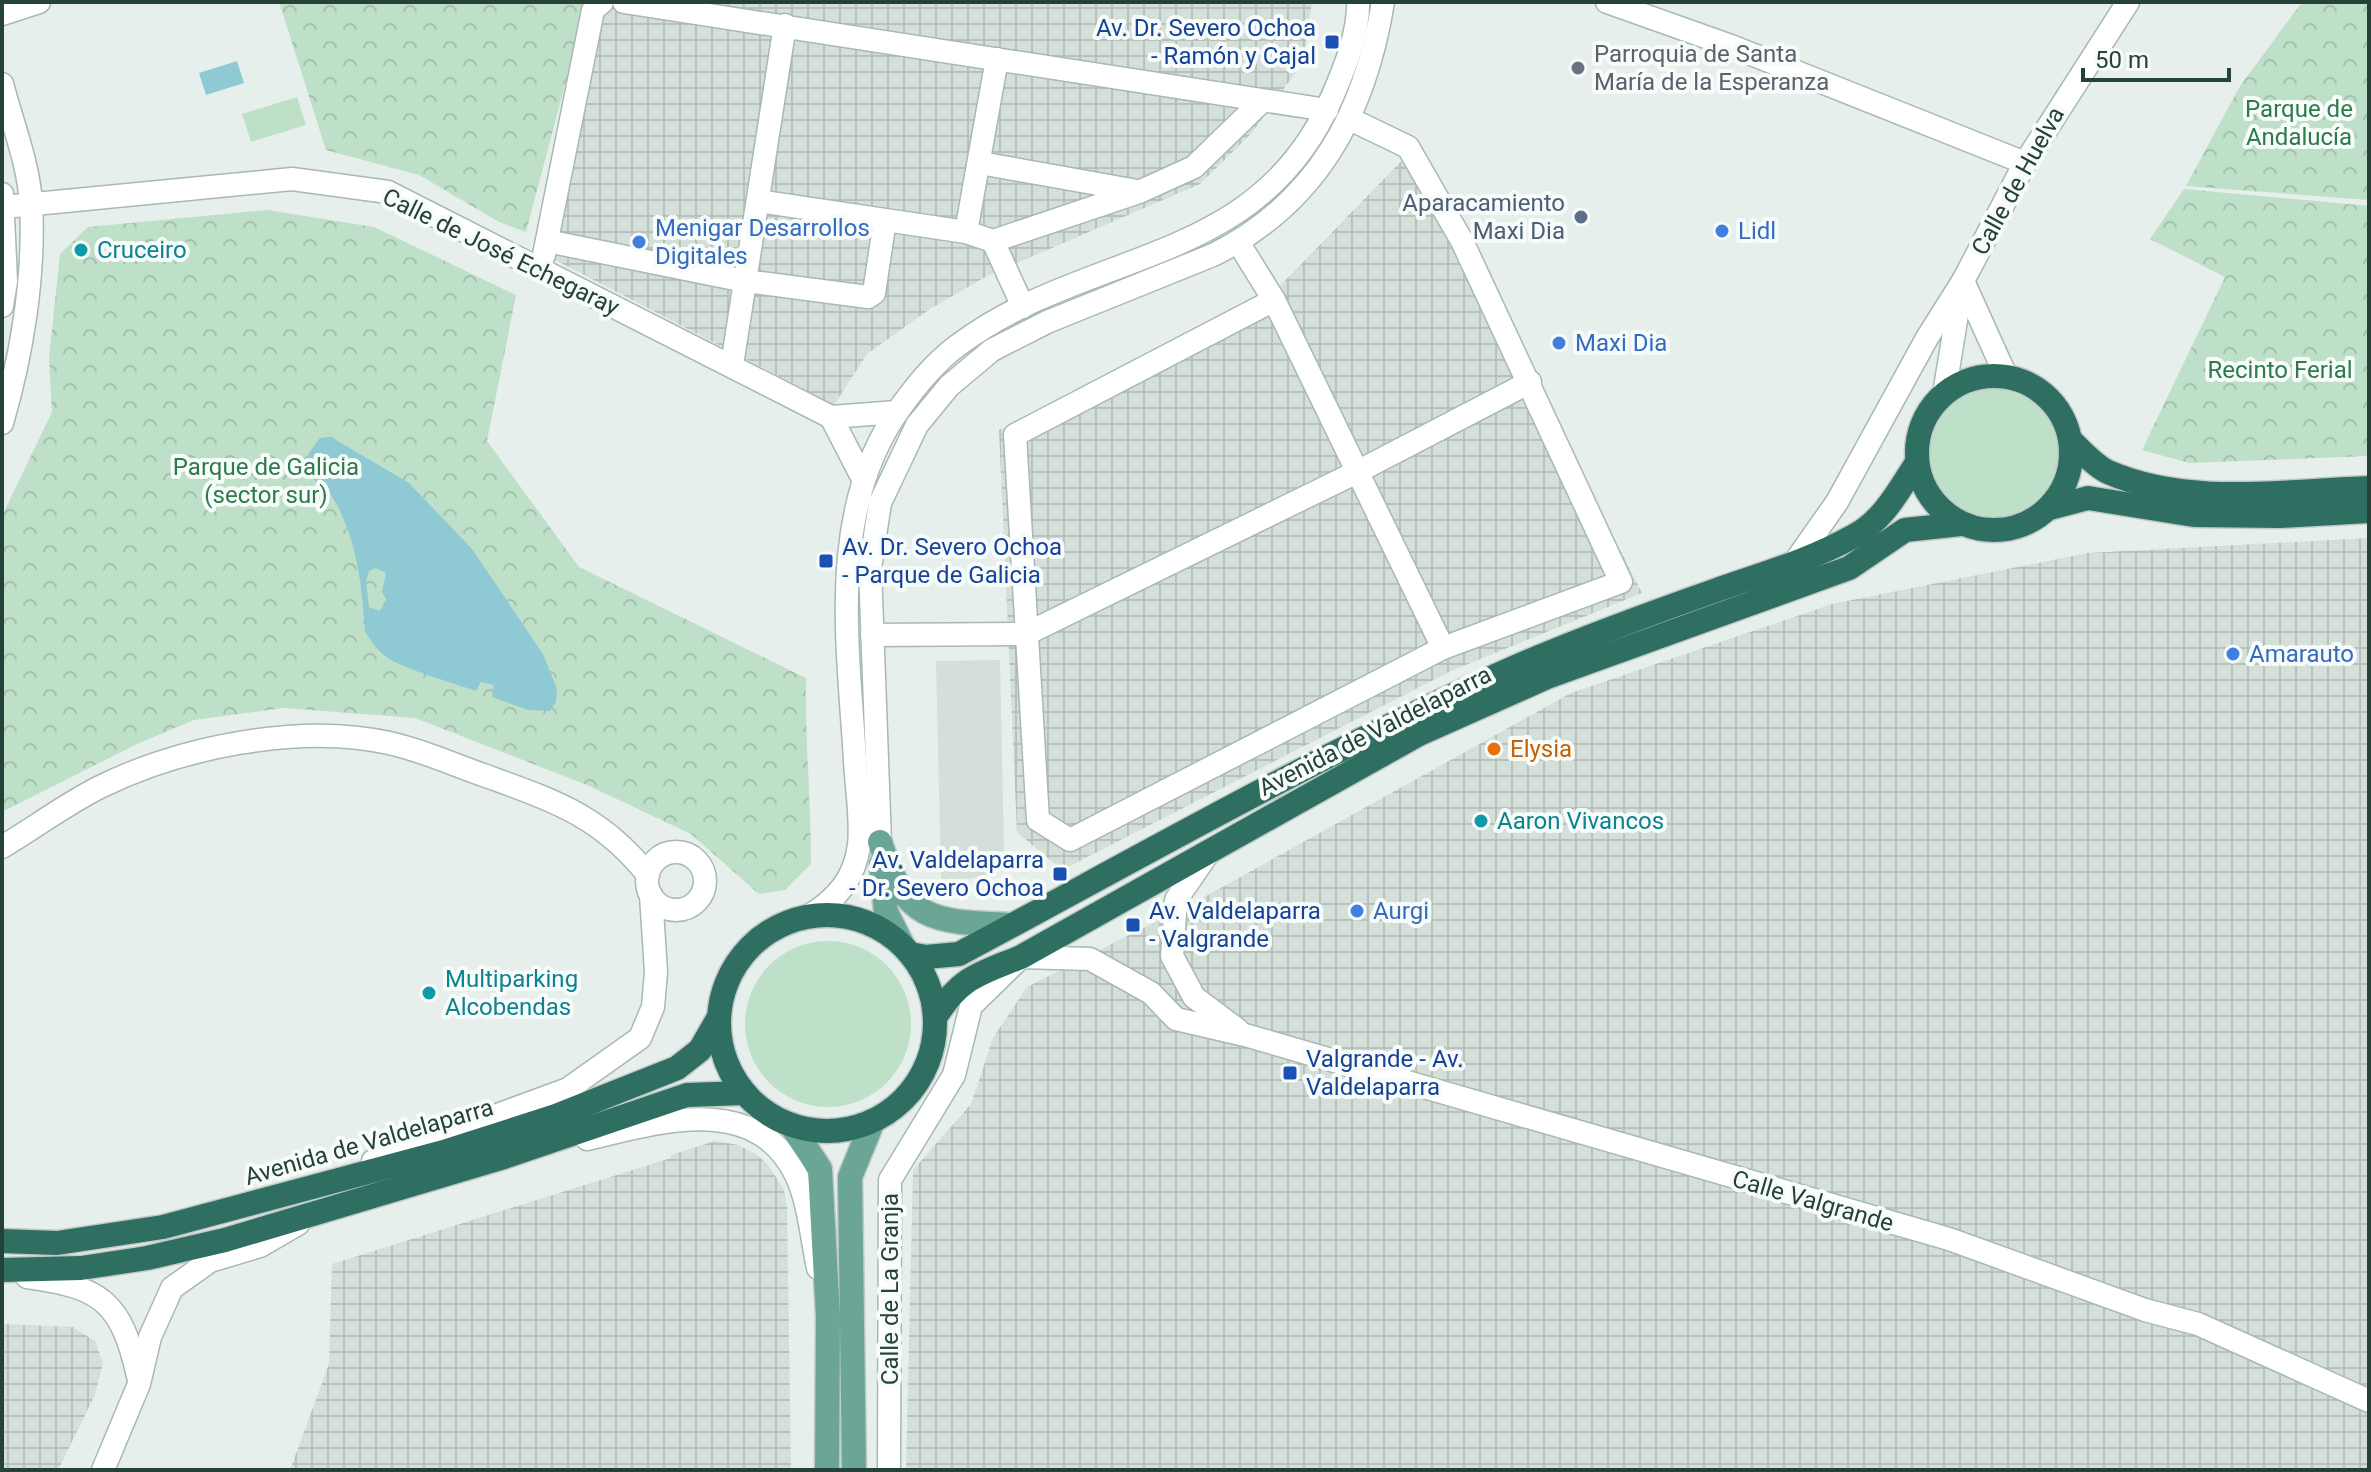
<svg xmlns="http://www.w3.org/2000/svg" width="2371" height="1472" viewBox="0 0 2371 1472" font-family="Roboto,sans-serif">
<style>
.built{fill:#d4dfda}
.industrial{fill:url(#industrial-grid)}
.park{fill:url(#park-crowns)}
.garden{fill:#bfe0c8}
.water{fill:#8ec9d4;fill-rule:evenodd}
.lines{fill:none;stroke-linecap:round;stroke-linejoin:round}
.minor-casing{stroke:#a8b8b2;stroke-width:25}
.major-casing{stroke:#c2cac8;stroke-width:27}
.highway-casing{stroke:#c2cac8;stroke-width:27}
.minor{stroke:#fff;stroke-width:22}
.major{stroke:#6aa596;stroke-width:24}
.highway{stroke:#2f6f62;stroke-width:24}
.transit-dot{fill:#1a4fb4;stroke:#f7fbf9;stroke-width:3}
.worship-dot{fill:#6b7280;stroke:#f7fbf9;stroke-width:3}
.service-dot{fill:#5c6f8a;stroke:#f7fbf9;stroke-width:3}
.shop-dot{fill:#3f7fe0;stroke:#f7fbf9;stroke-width:3}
.culture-dot{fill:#0f9aa8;stroke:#f7fbf9;stroke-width:3}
.food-dot{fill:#e8710a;stroke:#f7fbf9;stroke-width:3}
.labels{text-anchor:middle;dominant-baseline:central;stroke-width:8;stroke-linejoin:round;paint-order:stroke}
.transit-label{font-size:24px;fill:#164399;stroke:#f7fbf9;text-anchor:start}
.worship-label{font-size:24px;fill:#5b616d;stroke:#f7fbf9;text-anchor:start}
.park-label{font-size:24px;fill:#2d7a4b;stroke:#f7fbf9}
.street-label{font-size:24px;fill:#24423a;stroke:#f7fbf9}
.service-label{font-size:24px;fill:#4e5e75;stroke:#f7fbf9;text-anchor:end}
.shop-label{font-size:24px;fill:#366cbe;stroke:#f7fbf9;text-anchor:start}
.culture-label{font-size:24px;fill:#0d838f;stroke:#f7fbf9;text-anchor:start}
.food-label{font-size:24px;fill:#c56008;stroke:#f7fbf9;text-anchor:start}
</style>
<defs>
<pattern id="industrial-grid" width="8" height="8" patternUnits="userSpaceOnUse" patternTransform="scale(2)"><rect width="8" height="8" fill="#d4dfda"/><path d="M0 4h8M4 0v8" fill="none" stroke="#b6c1bc"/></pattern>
<pattern id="park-crowns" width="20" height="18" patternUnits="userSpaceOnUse" patternTransform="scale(2)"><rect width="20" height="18" fill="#bfe0c8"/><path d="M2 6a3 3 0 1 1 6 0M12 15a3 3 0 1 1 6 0" fill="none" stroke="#a4c1ad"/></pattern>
</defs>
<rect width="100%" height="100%" fill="#e6efeb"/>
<!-- built -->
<polygon class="built" points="1000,660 1004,851 989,852 990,878 941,879 936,661"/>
<!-- industrial -->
<g class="industrial">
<polygon points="590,2 1312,2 1303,62 1251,134 1200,184 987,276 930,309 867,354 834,405 536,250"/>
<polygon points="1415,147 1642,593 1451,671 1062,870 1017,832 999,430 1276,290"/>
<polygon points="2369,538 2369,1470 906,1470 913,1170 971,1104 993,1038 1027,987 1208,895 1571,693 1832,604 2088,553"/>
<polygon points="715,1141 738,1145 756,1154 769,1166 784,1190 787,1207 791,1470 290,1470 329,1364 332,1264 671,1158 671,1155"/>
<polygon points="2,1324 73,1327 95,1341 103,1363 95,1395 58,1470 2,1470"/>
</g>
<!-- park -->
<g class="park">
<polygon points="279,2 587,2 526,232 501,223 419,175 326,150"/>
<polygon points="2302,2 2369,2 2369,200 2186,186 2240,86"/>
<polygon points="2184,189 2369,206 2369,456 2189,463 2142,450 2225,277 2150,239"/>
<path d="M267,210L374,227L516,295L487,441L579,567L806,678C805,741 811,801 811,864L785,890L759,894L691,834L587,785L415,718L284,708L194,720L137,744L2,812V516L52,412L49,358L60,254L88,227Z"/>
</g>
<!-- garden -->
<g class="garden">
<polygon points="297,97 306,125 251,142 242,114"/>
<circle cx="1994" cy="453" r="69"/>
<circle cx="828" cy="1024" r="83"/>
</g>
<!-- water -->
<g class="water">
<polygon points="237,61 244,83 206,95 199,73"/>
<path d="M331,437L409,483L472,549L543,654L557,689L556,702L550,711L528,710L492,697L494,685L481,682L476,691C454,683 402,669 385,656C377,650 370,640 365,631C362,586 357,538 333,498C327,487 306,479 306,465C305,457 315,444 320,438ZM375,568L386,573L382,592L387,601L379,611L369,607L366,581L369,571Z"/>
</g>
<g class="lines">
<defs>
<g id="minor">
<polyline points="624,2 1327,110"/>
<polyline points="1607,2 1731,46 2025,163"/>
<polyline points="2,14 39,2"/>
<path d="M2,84C12,122 29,165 31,204C35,274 22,355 2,423"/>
<polyline points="980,163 1137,191"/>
<polyline points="758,201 966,232 993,241 1139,192 1194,167 1261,102"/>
<polyline points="4,207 292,179 388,192 831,417"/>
<polyline points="966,232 997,59"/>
<polyline points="547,241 745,281 868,297 874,293 885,220"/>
<polyline points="993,241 1023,307"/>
<polyline points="1238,242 1274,300 1443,648"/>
<polyline points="544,255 593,10 602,2"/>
<polyline points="1963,281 2006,376"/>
<polyline points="1274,300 1015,435 1038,820 1070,840 1443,648 1621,582 1462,241 1408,147 1350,119"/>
<polyline points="2,306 6,281 2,194"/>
<polyline points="732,365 785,25"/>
<polyline points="1944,394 1961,290"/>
<polyline points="831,417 863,479"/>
<polyline points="831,417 897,412"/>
<polyline points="1792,566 1837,502 1927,338 1963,281 2025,163 2128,2"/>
<polyline points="872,635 1026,634 1357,472 1530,382"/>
<path d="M880,842L870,568L880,503L917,425L949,386L992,350L1047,322L1213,255C1317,203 1365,114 1383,2"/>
<path d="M2,847C34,828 66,804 100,787C181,747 300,723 389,743C422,750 454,765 486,776C555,801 601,816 648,875"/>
<polyline points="1209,852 1176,900 1172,956 1194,997 1238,1030"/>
<circle cx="676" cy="881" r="29"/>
<path d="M809,916C837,899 855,878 859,845C862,818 856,787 855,760C848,644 827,509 900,408C916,386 934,363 957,346C1088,247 1259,269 1333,95C1345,67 1359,33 1358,2"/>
<path d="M587,1139C659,1122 757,1091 797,1177C809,1204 812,1240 818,1268"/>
<polyline points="373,1161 568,1089 640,1038 653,1007 656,972 651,895"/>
<path d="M27,1277C101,1287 121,1301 138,1376"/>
<polyline points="103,1470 139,1384 150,1337 172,1288 210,1261 260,1246 298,1224"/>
<polyline points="889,1470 890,1180 954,1075 971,1006 1021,957 1090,959 1151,993 1176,1019 1245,1035 1949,1239 2145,1310 2198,1324 2369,1401"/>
</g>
<g id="major">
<path d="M880,842C905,923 935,922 1012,925"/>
<polyline points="881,864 886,912 903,946"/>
<polyline points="791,1125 820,1169 828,1316 827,1470"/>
<polyline points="854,1470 850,1177 873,1121"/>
</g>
<g id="highway">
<circle cx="1994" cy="453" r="77"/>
<path d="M2071,441C2082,451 2095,466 2108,472C2188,507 2285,491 2369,488"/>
<polyline points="2050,508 2088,498 2194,515 2280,516 2369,511"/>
<circle cx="827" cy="1023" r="108"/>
<path d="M910,954L926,957L959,954C1142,856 1321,753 1511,669C1577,640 1646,615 1714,591C1762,574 1809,561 1854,536C1883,521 1899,490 1916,464"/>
<path d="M936,1016C961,977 979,974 1021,957L1419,734L1547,677L1849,568L1905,530L1961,524"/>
<polyline points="2,1241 57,1243 163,1227 447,1151 556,1116 677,1068 700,1050 719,1017"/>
<polyline points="2,1270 81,1268 147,1258 225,1240 504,1157 687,1095 744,1093"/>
</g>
</defs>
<!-- minor casing -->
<use href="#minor" class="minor-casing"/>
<!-- major casing -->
<use href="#major" class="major-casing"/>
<!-- highway casing -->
<use href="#highway" class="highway-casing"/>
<!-- minor -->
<use href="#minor" class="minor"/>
<!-- major -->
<use href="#major" class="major"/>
<!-- highway -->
<use href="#highway" class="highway"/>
</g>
<!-- markers -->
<g class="transit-dot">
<rect x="1324" y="34" width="16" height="16" rx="4"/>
<rect x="818" y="553" width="16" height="16" rx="4"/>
<rect x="1052" y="866" width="16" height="16" rx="4"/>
<rect x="1125" y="917" width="16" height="16" rx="4"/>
<rect x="1282" y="1065" width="16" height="16" rx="4"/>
</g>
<circle class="worship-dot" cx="1578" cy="68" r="8"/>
<circle class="service-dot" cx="1581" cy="217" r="8"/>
<g class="shop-dot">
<circle cx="1722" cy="231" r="8"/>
<circle cx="639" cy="242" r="8"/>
<circle cx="1559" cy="343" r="8"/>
<circle cx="2233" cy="654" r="8"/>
<circle cx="1357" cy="911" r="8"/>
</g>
<g class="culture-dot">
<circle cx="81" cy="250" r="8"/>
<circle cx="1481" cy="821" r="8"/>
<circle cx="429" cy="993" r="8"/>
</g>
<circle class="food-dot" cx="1494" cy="749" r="8"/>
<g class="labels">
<!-- transit labels -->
<g class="transit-label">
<text x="1316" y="28" text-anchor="end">Av. Dr. Severo Ochoa<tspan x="1316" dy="28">- Ramón y Cajal</tspan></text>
<text x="842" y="547">Av. Dr. Severo Ochoa<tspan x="842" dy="28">- Parque de Galicia</tspan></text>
<text x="1044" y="860" text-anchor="end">Av. Valdelaparra<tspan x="1044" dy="28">- Dr. Severo Ochoa</tspan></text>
<text x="1149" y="911">Av. Valdelaparra<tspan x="1149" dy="28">- Valgrande</tspan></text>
<text x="1306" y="1059">Valgrande - Av.<tspan x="1306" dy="28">Valdelaparra</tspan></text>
</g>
<!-- worship labels -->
<g class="worship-label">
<text x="1594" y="54">Parroquia de Santa<tspan x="1594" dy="28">María de la Esperanza</tspan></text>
</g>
<!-- park labels -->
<g class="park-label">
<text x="2299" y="109">Parque de<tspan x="2299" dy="28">Andalucía</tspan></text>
<text x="2280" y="370">Recinto Ferial</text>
<text x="266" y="467">Parque de Galicia<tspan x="266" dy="28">(sector sur)</tspan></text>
</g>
<!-- street labels -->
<g class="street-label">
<text transform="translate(2018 181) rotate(-61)">Calle de Huelva</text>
<text transform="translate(501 252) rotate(26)">Calle de José Echegaray</text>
<text transform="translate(1375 731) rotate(-27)">Avenida de Valdelaparra</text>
<text transform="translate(369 1142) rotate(-16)">Avenida de Valdelaparra</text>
<text transform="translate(1813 1201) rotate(16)">Calle Valgrande</text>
<text transform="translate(890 1289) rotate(-90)">Calle de La Granja</text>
</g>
<!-- service labels -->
<g class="service-label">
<text x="1565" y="203">Aparacamiento<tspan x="1565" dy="28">Maxi Dia</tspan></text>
</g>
<!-- shop labels -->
<g class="shop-label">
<text x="655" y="228">Menigar Desarrollos<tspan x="655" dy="28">Digitales</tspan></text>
<text x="1738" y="231">Lidl</text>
<text x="1575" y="343">Maxi Dia</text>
<text x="2249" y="654">Amarauto</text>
<text x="1373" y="911">Aurgi</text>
</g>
<!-- culture labels -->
<g class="culture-label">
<text x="97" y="250">Cruceiro</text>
<text x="1497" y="821">Aaron Vivancos</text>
<text x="445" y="979">Multiparking<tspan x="445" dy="28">Alcobendas</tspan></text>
</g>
<!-- food labels -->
<g class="food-label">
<text x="1510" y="749">Elysia</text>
</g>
</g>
<!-- border -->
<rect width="2371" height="1472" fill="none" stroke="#24423a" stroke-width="8"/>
<!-- scale -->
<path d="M2083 68v12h146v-12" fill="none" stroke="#24423a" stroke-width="4"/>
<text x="2095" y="68" font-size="24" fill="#24423a" stroke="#f7fbf9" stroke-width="6" paint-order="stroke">50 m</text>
</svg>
